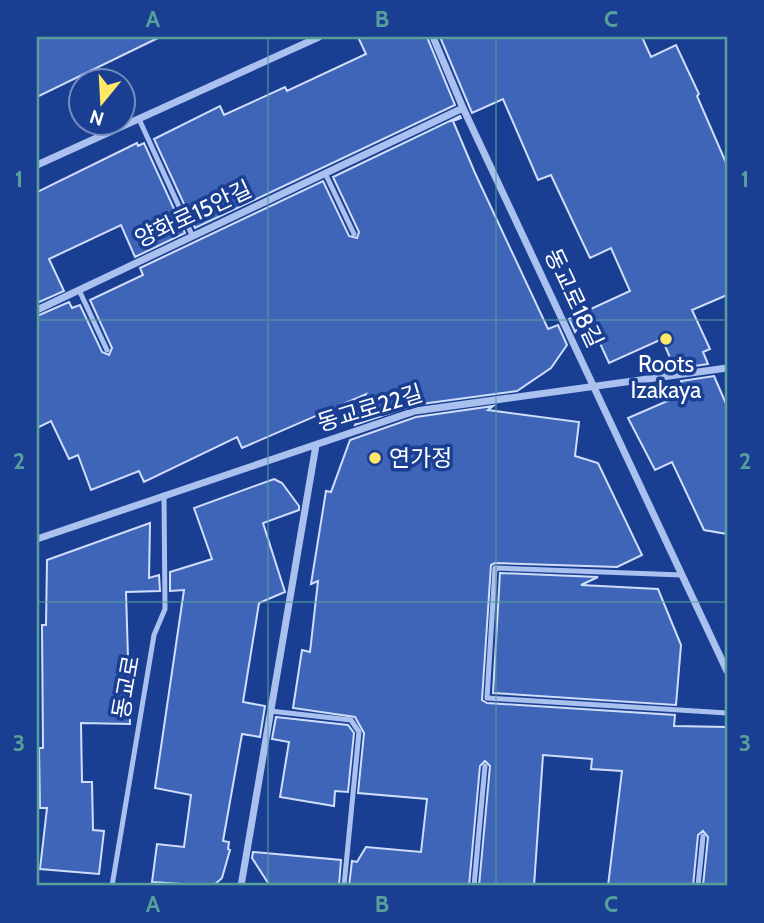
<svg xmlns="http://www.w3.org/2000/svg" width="764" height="923" font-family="Cabin,'Noto Sans KR',sans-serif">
  <rect width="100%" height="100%" fill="#1a3f92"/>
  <!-- building -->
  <path fill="#3e65b8" stroke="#d0defb" stroke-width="2" d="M37,37H160L37,97Z
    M358,37H427L455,105L195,228L154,139L220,106L224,115L285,87L287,91L366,54Z
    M440,37H642L651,57L676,45L699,94L697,96L727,165V295L692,310L710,349L703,352L708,364L675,369L662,339L609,363L587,315L575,332L569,319L630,291L611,248L590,258L551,175L538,180L503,99L472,113Z
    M460,116L461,118L453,121L475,173L548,329L558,325L567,345L551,368L517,391L414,405L355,425L366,394L242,448L237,437L144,482L139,471L91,490L78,455L69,459L51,421L37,428V316L69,302L72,308L80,305L102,352L109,355L112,348L90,300L143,275L140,268L323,181L349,236L357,238L359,232L333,177Z
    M137,143L138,146L144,143L185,233L135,257L121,225L49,259L64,291L37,303V192Z
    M714,376L727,406V534L704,530L672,462L655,470L628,418L686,393L681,381Z
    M493,406L488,410L579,422L575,456L598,463L642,555L617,567L495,563L491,565L482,700L487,703L675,715L674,726L727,727V886H703L708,837L703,831L698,835L693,886H608L622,771L591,769L592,759L543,755L534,886H479L490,766L485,761L480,766L469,886H349L352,861L357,862L366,847L421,852L427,799L358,793L364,733L355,717L293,708L302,650L310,652L318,581L311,584L326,491L331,492L350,440L416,417Z
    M274,479L282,483L299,506V510L263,523L285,592L259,603L243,702L265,706L260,737L242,734L223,841L229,842L228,849L230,850L222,878L213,886L152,882L157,844L184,847L191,795L155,788L184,590L170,591V572L212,559L194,508Z
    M150,523L149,578L159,575L160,591L126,592L130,724L81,723L82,782H92L93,830L104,831L99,874L40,869L47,808H40L39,748H43L42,625H46L47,560Z
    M500,573L598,577L581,585L658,589L681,645L676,705L493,693Z
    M276,717L348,725L354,733L348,792L335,791L334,806L280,797L289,742L272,739Z
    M253,852L341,860L339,886H270L252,858Z"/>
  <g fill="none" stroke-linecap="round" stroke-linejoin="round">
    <!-- lane -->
    <path stroke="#aac0ef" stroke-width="5" d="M139,119L192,235
      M325,173L354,234
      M79,290L107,350
      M682,575L495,568L487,698L727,713
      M270,711L351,720L359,732L344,886
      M112,886L154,635L165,609L164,495
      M474,886L485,766
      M698,886L703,836"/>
    <!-- street -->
    <path stroke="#aac0ef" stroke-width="7" d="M433,37L463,108L727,671
      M37,165L319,37
      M37,310L463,108
      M37,539L415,411L727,368
      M241,886L316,445"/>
  </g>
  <!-- grid -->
  <path fill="none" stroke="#579f9a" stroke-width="2" stroke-opacity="0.55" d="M268,37V886M496,37V886M37,320H727M37,602H727"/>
  <!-- markers -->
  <g fill="#ffe768" stroke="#1a3f92" stroke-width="2.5">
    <circle cx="666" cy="339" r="7"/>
    <circle cx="375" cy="458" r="7"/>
  </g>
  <g text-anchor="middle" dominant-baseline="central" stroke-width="7" stroke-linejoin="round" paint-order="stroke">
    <!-- street labels -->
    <g font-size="23" fill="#fff" stroke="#1a3f92">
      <text transform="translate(193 214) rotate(-25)">양화로15안길</text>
      <text transform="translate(574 298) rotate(65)">동교로18길</text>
      <text transform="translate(370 408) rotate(-17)">동교로22길</text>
      <text transform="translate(126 687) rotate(-80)">동교로</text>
    </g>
    <!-- poi labels -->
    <g font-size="23" fill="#fff" stroke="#1a3f92">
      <text x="666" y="364">Roots<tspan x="666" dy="26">Izakaya</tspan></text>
      <text x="389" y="458" text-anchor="start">연가정</text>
    </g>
  </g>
  <!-- border -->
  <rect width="764" height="923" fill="none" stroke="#1a3f92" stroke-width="77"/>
  <!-- north arrow -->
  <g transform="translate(102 102) rotate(198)"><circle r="33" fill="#1a3f92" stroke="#768cbe" stroke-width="2"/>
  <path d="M0-5L12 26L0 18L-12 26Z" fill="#ffe768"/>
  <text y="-10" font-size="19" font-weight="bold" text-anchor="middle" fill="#ffffff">N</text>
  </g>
  <rect x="38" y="38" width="688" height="846" fill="none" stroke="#579f9a" stroke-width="2.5"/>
  <g font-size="23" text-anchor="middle" font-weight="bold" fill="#579f9a">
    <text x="153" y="27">A</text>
    <text x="382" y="27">B</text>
    <text x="611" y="27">C</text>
    <text x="19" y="187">1</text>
    <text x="745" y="187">1</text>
    <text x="19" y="469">2</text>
    <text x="745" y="469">2</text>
    <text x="19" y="751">3</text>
    <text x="745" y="751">3</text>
    <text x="153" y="912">A</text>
    <text x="382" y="912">B</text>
    <text x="611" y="912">C</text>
  </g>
</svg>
